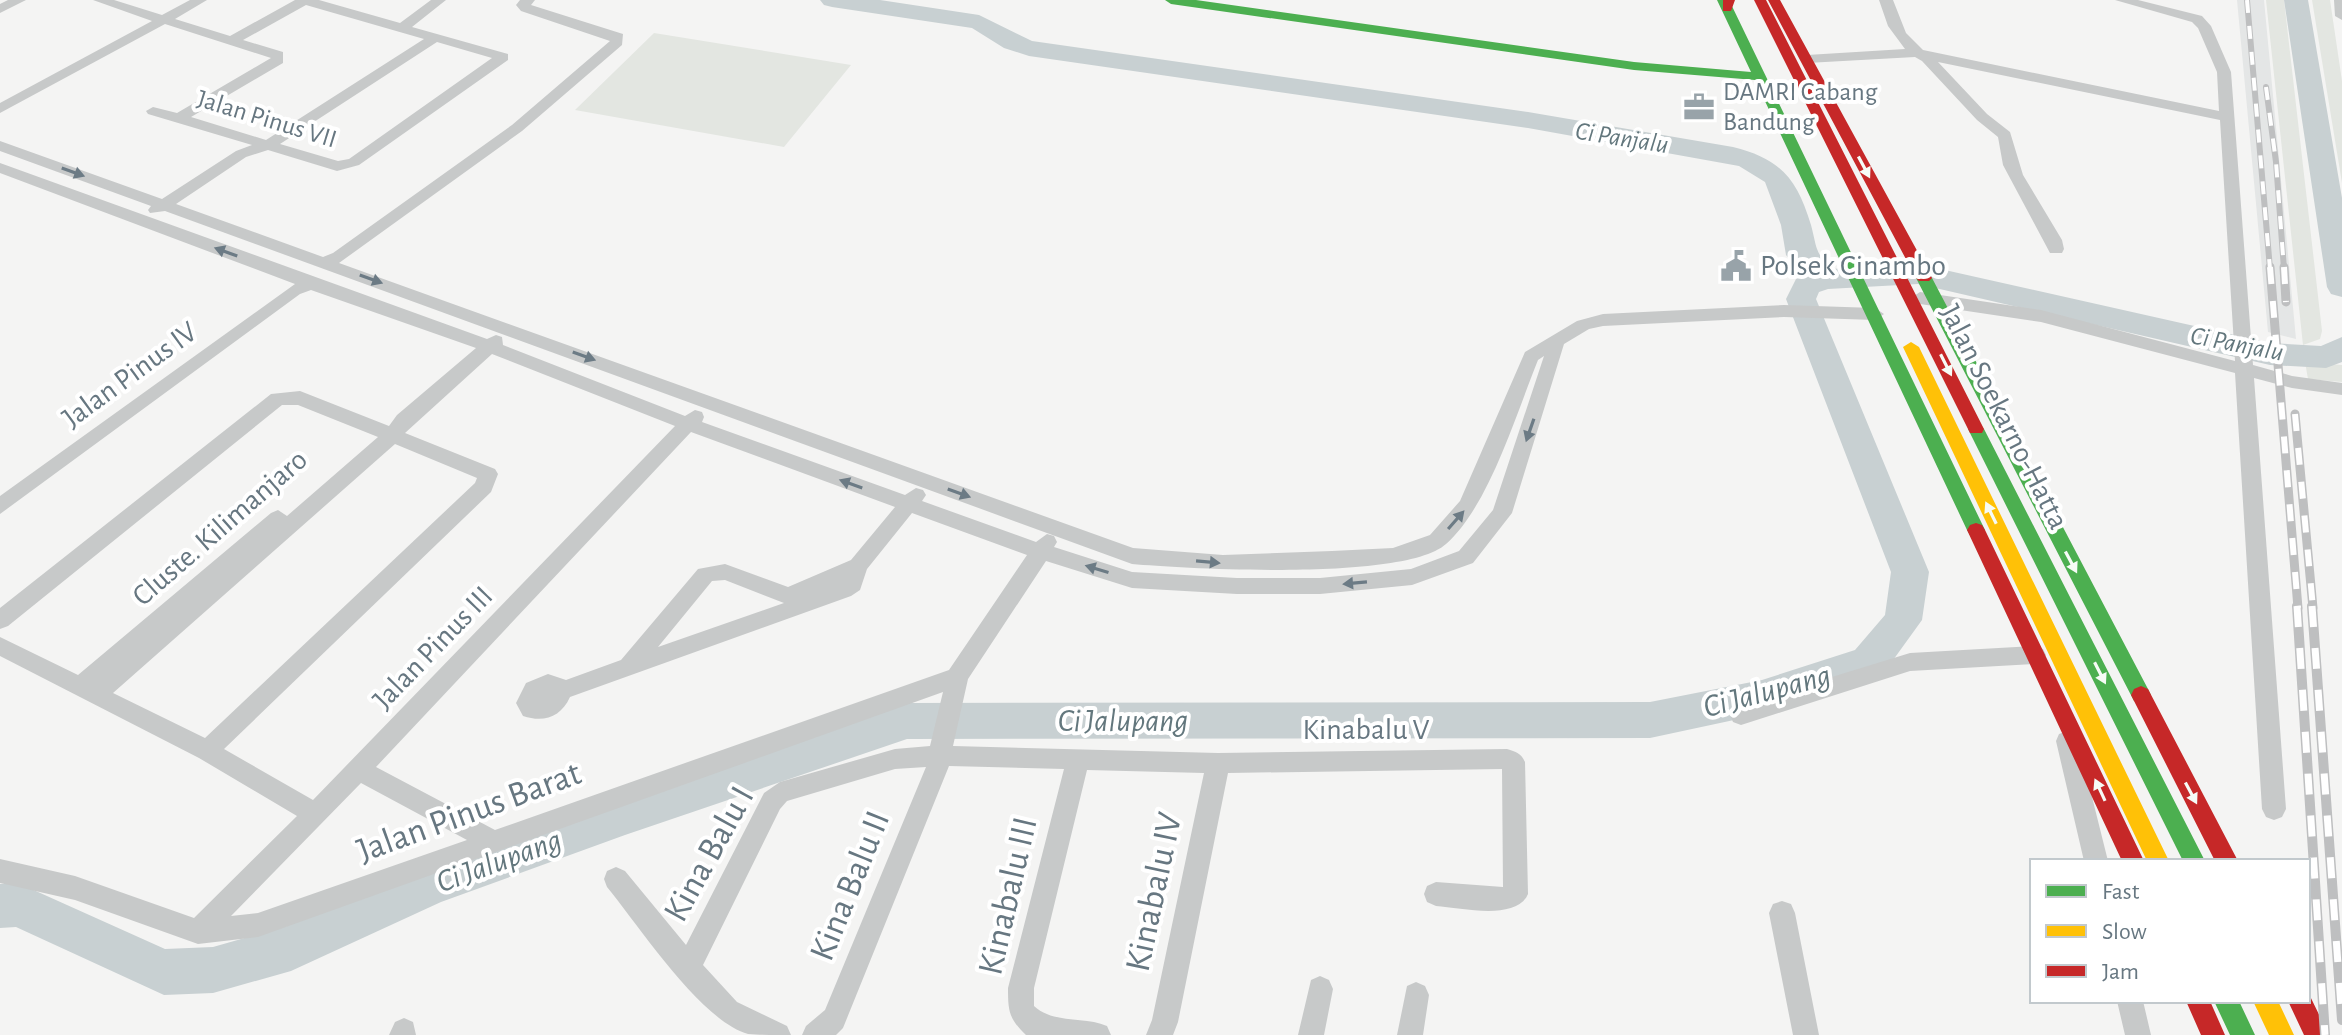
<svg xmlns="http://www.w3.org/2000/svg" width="2342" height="1035" font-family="'Alegreya Sans',sans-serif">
  <rect width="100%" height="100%" fill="#f4f4f3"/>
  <!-- built -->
  <path fill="#e4e6e6" d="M2237,0H2264L2296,339L2268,332Z"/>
  <!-- green -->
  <path fill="#e3e6e1" d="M2266,0H2284L2322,331L2320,339L2303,345Z
    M2312,0H2330L2342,81V183Z
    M654,33L851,65L784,147L575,110Z
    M2305,362L2342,365V382L2308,379Z"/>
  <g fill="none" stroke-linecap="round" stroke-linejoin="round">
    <!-- river -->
    <path fill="#c8d0d2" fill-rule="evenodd" d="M820,0H880L979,15L1032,41L1528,112L1733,147C1781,159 1797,179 1811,225C1817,247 1814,251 1831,269L1918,264L2270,343L2321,346L2342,337V362L2326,368L2270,365L1918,284L1828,289L1819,292L1816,299L1929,572L1922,620L1883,674L1762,714L1650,738L907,739L625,835L441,902L291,971L213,993L164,995L16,927L0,928V884L18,883L165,949L213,947L287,926L430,864L625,795L907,703L1650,702L1762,680L1855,650L1885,615L1891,572L1786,299L1796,279L1803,276L1786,255L1781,225L1765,182L1739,166L1528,128L1029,56L1004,48L972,28L832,7L824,5Z
      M2284,0H2308L2342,198V297L2331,294L2327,287Z"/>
    <!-- street -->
    <path fill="#c7c9c9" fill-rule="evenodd" d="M8,0H26L0,13V4Z
      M93,0H114L162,15L190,0H207L175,19L230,36L295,0H319L400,23L431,0H446L412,27L508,54V60L359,165L337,171L268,150L246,157L176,204L323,257L333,253L512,125L610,41L521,11L516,5L520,0H535L531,5L623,34L622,45L522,131L339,263L1133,548L1223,555L1332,551L1393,548L1430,535L1460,501L1525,352L1577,321L1603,314L1784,305L1875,308L1884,314L1875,320L1784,317L1603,326L1589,329L1564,344L1512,513L1473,563L1412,585L1320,594H1237L1132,588L1046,561L968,679L953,746L1218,753L1507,749C1516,752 1521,753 1525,762L1528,894C1517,921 1462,908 1436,906L1427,902L1424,894L1427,886L1436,882L1503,887L1502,769L1228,773L1178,1022L1173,1035H1146L1152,1020L1204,773L1087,770L1034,988V1006C1053,1024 1084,1016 1107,1026L1111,1035H1026C1009,1019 1008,1011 1008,988L1064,769L949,766L843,1028L836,1035H802L806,1026L825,1010L926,767L895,769L787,801L780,809L703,965L737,1002L787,1026L791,1035C778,1035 760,1035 748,1034C701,1021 639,926 607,887L604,879L607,871L616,867L625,871L686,945L764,793L780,782L895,749L930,746L943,692L258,937L198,944L75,900L0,883V859L75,876L194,918L297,816L199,758L0,656V637L78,675L271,513L278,510L287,516L378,437L298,405H282L8,626L0,629V608L271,394L300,391L389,426L397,415L476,348L311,290L300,294L0,514V496L295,284L0,173V163L487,339L496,335L502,337L503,345L685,416L695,410L702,412L704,417L702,422L905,495L916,488L923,490L926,495L922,501L1036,542L1047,534L1054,536L1057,542L1054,547L1132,572L1237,578H1320L1411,569L1459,551L1493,510L1544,356L1538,360C1516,414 1489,506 1446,544C1405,581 1191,569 1132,564L165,211L150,213L148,210L151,206L0,151V141L162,199L236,151L252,145L148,114L146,111L153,107L177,113L271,58L165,24L0,113V103L152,21ZM306,5L424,39L266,140L191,117L283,63V52L243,40ZM437,42L492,58L349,159L338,161L280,144ZM492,354L675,426L313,800L224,749L491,492L498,474L495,469L405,433ZM691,432L895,507L851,560L788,587L725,564L698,569L621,660L566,680L548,674L526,683L516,703L523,716C544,723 561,717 570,697L851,596L860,590L867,569L912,513L1027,555L949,670L495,830L376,767ZM395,444L477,478L475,483L205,738L113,693ZM725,580L784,603L658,647L712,581ZM361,783L467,840L258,913L231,916Z
      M1879,0H1893L1906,33L1923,50L2219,111L2217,72L2198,28L2192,22L2115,0H2138L2202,16L2211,26L2231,72L2253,365L2292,376L2342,383V395L2292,388L2254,378L2286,809L2282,817L2274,820L2266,817L2262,809L2235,373L2041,322L1920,304L1911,298L1920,292L2041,310L2235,361L2220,120L1938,62L1987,114L2010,132L2023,175L2062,240L2064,249L2062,253H2050L2003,165L1998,137L1977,120L1922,61L1915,57L1807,63L1800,59L1807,55L1905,49L1888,26Z
      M2334,0H2342V20L2335,16Z
      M2035,646L2043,649L2046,655L2043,661L2035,664L1910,671L1741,725L1733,722L1730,715L1733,708L1741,705L1910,653Z
      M2067,731L2075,734L2078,741L2108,861H2084L2056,741L2059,734Z
      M1782,901L1791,904L1795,913L1819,1035H1793L1769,913L1773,904Z
      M1320,976L1329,980L1333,989L1324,1035H1298L1311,980Z
      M1416,982L1425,986L1429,995L1423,1035H1397L1407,986Z
      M2117,1001H2143L2151,1035H2125Z
      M404,1018L413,1022L416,1035H389L395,1022Z"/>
    <!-- fast -->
    <path fill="#4caf50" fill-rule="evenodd" d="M1165,0H1196L1634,62L1751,72L1717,0H1729L1985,530L1982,535H1970L1967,530L1755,80L1634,70L1171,4Z
      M1924,273L1932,278L2148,689L2151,695L2148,701L2141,704L2134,701L1916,278Z
      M1976,423L1984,429L2205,861H2183L1968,429Z
      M2214,1001H2239L2255,1035H2230Z"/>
    <!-- slow -->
    <path fill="#ffc107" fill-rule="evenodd" d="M1911,342L1919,347L2169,861H2147L1903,347Z
      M2253,1001H2278L2294,1035H2269Z"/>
    <!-- jam -->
    <path fill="#c62828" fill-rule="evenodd" d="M1723,0H1735L1731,11H1723Z
      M1754,0H1766L1984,429L1982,433H1970L1968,429Z
      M1768,0H1780L1932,278L1929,281H1919L1916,278Z
      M1976,523L1982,525L1985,530L2144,861H2122L1967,530L1970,525Z
      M2141,686L2148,689L2238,861H2215L2131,695L2134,689Z
      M2308,992L2329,1035H2304L2288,1001H2308Z
      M2186,1001H2210L2225,1035H2201Z"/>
    <defs>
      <path id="rail-far2" d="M2247,0L2270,269
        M2266,87L2276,162L2284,269"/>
      <path id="rail-far1" d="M2270,267L2298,608
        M2284,267L2286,302
        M2295,414L2313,608"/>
      <path id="rail" d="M2297,606L2325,1035
        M2312,606L2342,1020"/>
    </defs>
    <!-- rail-far2 casing -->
    <use href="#rail-far2" stroke="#bebfc0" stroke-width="6"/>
    <!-- rail-far1 casing -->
    <use href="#rail-far1" stroke="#bebfc0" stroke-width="9"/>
    <!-- rail casing -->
    <use href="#rail" stroke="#bebfc0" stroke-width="10"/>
    <!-- rail-far2 -->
    <use href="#rail-far2" stroke="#fff" stroke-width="4" stroke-dasharray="13" stroke-linecap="butt"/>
    <!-- rail-far1 -->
    <use href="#rail-far1" stroke="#fff" stroke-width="6" stroke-dasharray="17" stroke-linecap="butt"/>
    <!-- rail -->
    <use href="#rail" stroke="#fff" stroke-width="7" stroke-dasharray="21" stroke-linecap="butt"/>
  </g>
  <!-- one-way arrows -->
  <defs><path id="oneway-solid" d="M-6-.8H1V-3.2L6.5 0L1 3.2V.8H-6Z" transform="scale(2)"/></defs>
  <g fill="#f6fbf6">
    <use href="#oneway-solid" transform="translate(1864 167) rotate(62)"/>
    <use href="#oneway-solid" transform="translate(1946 365) rotate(63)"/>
    <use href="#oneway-solid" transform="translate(1991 513) rotate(-116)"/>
    <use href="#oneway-solid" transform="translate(2071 562) rotate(62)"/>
    <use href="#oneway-solid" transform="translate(2100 673) rotate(63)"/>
    <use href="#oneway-solid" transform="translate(2100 790) rotate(-115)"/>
    <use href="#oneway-solid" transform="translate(2191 793) rotate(62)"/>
  </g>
  <g fill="#6c7b85">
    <use href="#oneway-solid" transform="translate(73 172) rotate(20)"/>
    <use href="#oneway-solid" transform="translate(226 252) rotate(-160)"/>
    <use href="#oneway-solid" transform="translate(371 279) rotate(20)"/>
    <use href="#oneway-solid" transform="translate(584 356) rotate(20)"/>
    <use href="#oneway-solid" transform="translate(1530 430) rotate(109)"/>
    <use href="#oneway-solid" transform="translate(851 484) rotate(-160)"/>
    <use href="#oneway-solid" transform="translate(959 493) rotate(20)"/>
    <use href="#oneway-solid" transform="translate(1456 520) rotate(-49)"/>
    <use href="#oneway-solid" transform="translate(1208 562) rotate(5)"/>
    <use href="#oneway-solid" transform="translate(1097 569) rotate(-163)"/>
    <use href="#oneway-solid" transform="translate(1355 583) rotate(175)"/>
  </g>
  <!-- icons -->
  <defs>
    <symbol id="office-bare" viewBox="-9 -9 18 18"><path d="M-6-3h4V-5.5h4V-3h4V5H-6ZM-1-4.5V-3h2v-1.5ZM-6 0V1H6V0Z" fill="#98a3a9" stroke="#fff" stroke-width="2.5" paint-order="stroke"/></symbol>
    <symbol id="civic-bare" viewBox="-9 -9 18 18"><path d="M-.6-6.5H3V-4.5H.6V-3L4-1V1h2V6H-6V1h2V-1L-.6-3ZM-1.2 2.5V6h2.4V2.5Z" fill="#98a3a9" stroke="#fff" stroke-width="2.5" paint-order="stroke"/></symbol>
  </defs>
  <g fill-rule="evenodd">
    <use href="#office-bare" x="1677" y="85" width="44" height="44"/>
    <use href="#civic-bare" x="1714" y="244" width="44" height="44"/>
  </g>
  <g text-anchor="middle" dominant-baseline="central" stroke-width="8" stroke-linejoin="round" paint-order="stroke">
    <!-- far-poi labels -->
    <g font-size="26" fill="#677781" stroke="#fff" text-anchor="start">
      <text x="1723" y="92">DAMRI Cabang<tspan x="1723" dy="30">Bandung</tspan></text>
    </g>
    <!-- far-street labels -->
    <g font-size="26" fill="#677781" stroke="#fff">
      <text transform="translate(267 119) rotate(17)">Jalan Pinus VII</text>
    </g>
    <!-- far-water labels -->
    <g font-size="26" font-style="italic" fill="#63777d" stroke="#fff">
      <text transform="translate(1622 138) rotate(9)">Ci Panjalu</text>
      <text transform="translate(2237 344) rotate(11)">Ci Panjalu</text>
    </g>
    <!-- poi labels -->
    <g font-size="30" fill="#677781" stroke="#fff" text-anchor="start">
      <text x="1760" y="266">Polsek Cinambo</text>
    </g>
    <!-- street labels -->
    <g font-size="30" fill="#677781" stroke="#fff">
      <text transform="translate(130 375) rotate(-36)">Jalan Pinus IV</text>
      <text transform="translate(2004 417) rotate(63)">Jalan Soekarno-Hatta</text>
      <text transform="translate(220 528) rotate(-41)">Cluste. Kilimanjaro</text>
      <text transform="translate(433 648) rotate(-46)">Jalan Pinus III</text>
      <text x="1366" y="730">Kinabalu V</text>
    </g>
    <!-- water labels -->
    <g font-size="32" font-style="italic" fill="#63777d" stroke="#fff">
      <text transform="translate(1767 691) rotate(-15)">Ci Jalupang</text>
      <text x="1123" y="721">Ci Jalupang</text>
      <text transform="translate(499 861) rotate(-20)">Ci Jalupang</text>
    </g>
    <!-- near-street labels -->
    <g font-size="36" fill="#677781" stroke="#fff">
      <text transform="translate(469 812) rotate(-20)">Jalan Pinus Barat</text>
      <text transform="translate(709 854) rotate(-61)">Kina Balu I</text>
      <text transform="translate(850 886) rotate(-68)">Kina Balu II</text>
      <text transform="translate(1154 892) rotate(-78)">Kinabalu IV</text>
      <text transform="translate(1008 896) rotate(-77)">Kinabalu III</text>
    </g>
  </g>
  <!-- legend -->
  <rect x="2030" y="859" width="280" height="144" fill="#ffffff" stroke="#c2c9cd" stroke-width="2"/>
  <rect x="2046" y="885" width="40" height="12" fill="#4caf50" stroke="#c2c9cd" stroke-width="2"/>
  <text x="2102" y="899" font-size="24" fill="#677781">Fast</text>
  <rect x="2046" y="925" width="40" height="12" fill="#ffc107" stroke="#c2c9cd" stroke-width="2"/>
  <text x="2102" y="939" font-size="24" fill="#677781">Slow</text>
  <rect x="2046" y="965" width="40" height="12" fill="#c62828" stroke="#c2c9cd" stroke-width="2"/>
  <text x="2102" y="979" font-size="24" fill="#677781">Jam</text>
</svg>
